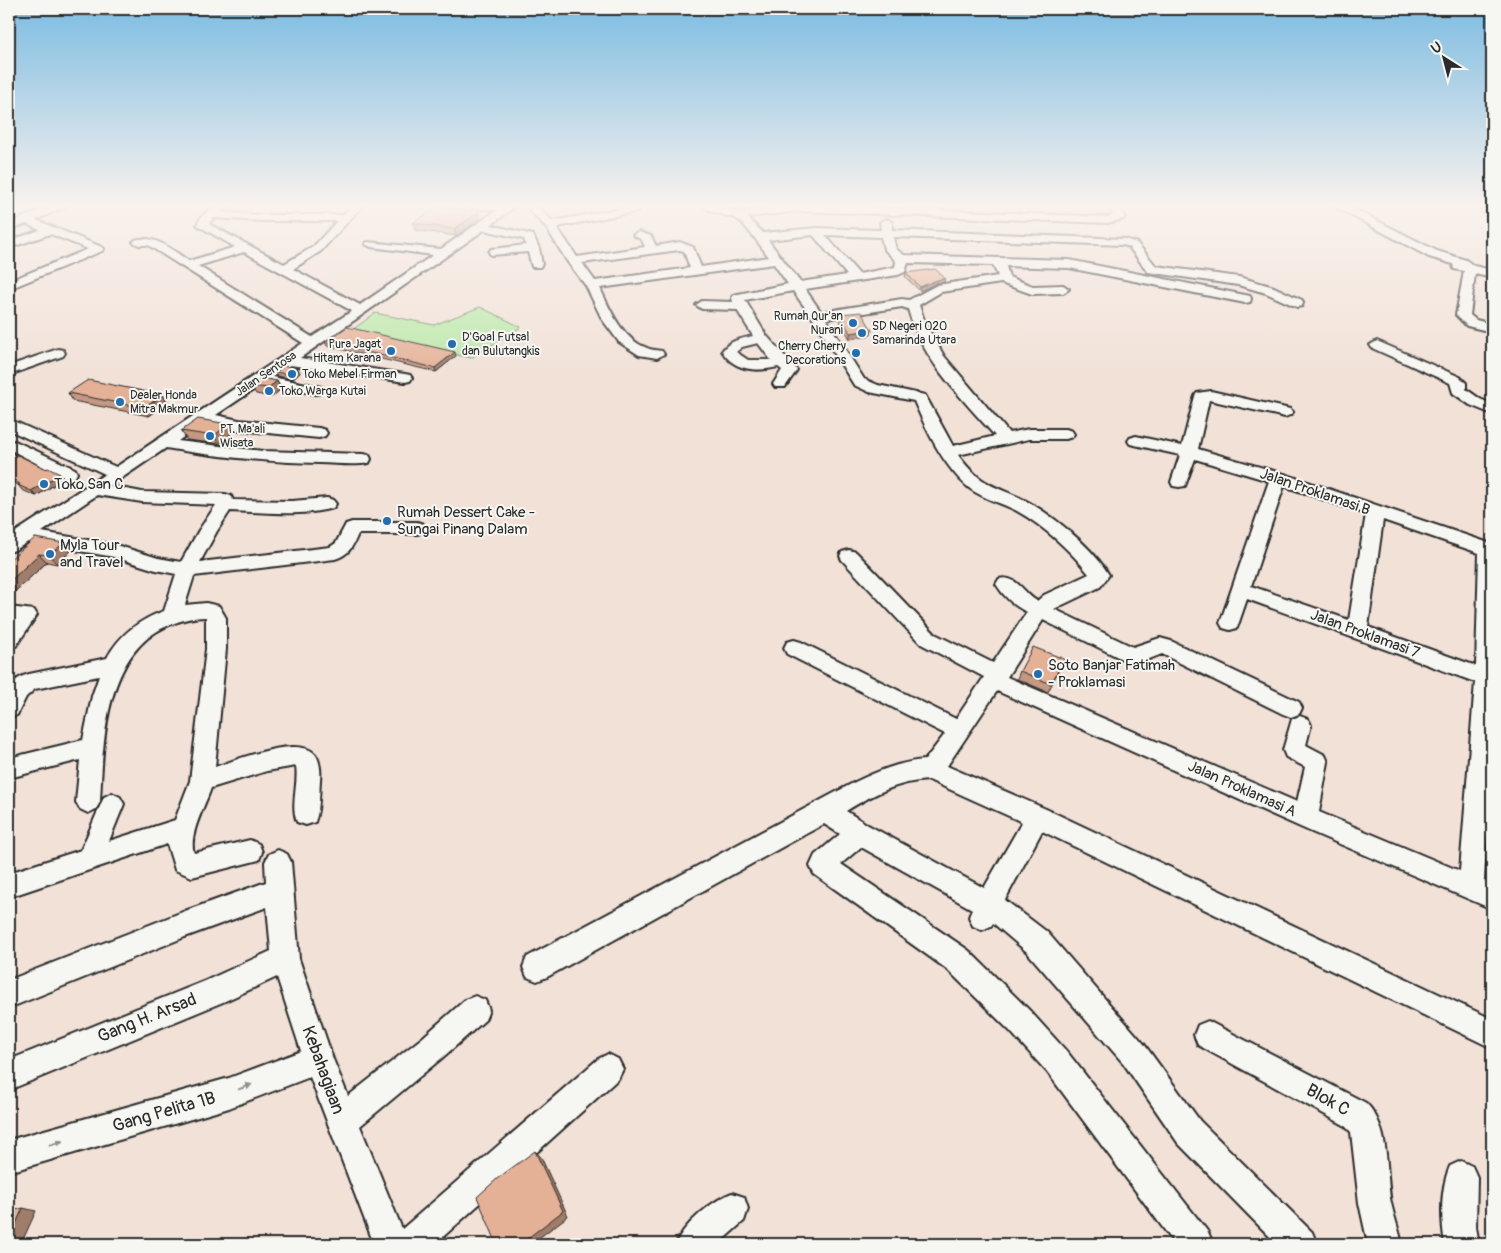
<svg xmlns="http://www.w3.org/2000/svg" width="1501" height="1253" font-family="Pangolin,sans-serif">
  <rect width="100%" height="100%" fill="#f1e1d7"/>
  <filter id="ink" filterUnits="userSpaceOnUse"><feTurbulence type="fractalNoise" baseFrequency=".02" numOctaves="2"/><feDisplacementMap in="SourceGraphic" scale="10" xChannelSelector="R" yChannelSelector="G"/><feConvolveMatrix kernelMatrix="1 2 1 2 8 2 1 2 1" color-interpolation-filters="sRGB"/></filter>
  <g filter="url(#ink)">
    <!-- green -->
    <path fill="#b9e9a8" stroke="#728a6a" d="M480,307L521,327L471,358L351,331L375,313L434,325Z"/>
    <g fill="none" stroke-linecap="round" stroke-linejoin="round">
      <defs>
        <path id="minor" d="M53,205H69L36,220L102,247L104,249L102,251L9,289V281L88,249L50,234L9,248V241L40,230L26,224L9,230V223Z
          M216,205H229L221,212L260,215H343L352,205H363L321,251L293,269L360,305L433,255L371,247L365,244L367,242L441,249L497,210L473,208L468,205H517L491,225L533,235L539,248L542,264L540,267H532L528,252L491,255L489,252L491,249L526,245L524,239L484,230L300,358L405,374L410,375L412,378L410,381L405,382L290,365L272,377L321,387L323,390L321,393L316,394L262,384L216,415L239,420L319,428L325,430L327,433L325,436L319,438L239,430L206,421L178,441L263,451L363,454L369,455L371,459L369,463C353,466 335,463 319,463C268,462 217,457 166,448L110,486L142,492L225,494L231,496L233,500L292,501L327,498L333,500L336,504L333,508C300,517 264,512 230,511L217,531L200,562L330,547L336,543L346,524L352,522H417L423,524L426,528L423,532L417,534H358C353,546 349,555 335,559L194,576L185,605L206,603L219,606L226,618V649L215,767C236,760 298,735 315,754C320,760 321,772 320,780C319,794 320,809 315,822L306,825L297,822C290,805 299,784 296,766L267,771L211,788C205,806 188,835 194,853L250,840L259,844L262,852L259,860L192,877L175,870L167,844L9,897V873L81,850L104,797L112,793L120,797L124,804L109,841L175,820L190,781L206,649V617C191,617 178,621 165,627C104,656 103,744 100,802L96,809L88,813L80,809L76,802L80,760L9,778V758L83,740L92,696L99,676L35,689L26,697L17,715L9,718V688C13,681 21,676 29,674L107,658C120,634 139,620 164,611L176,574L156,570L114,557L28,542L15,550L9,552V538L17,531L105,474L9,430V419L116,467L303,343L148,245H139L133,242L135,240C155,234 173,251 189,261L235,247L197,225L201,217ZM213,218L260,221H337L313,247L284,264L209,224ZM244,252L352,311L312,337L198,266ZM97,495L142,502L216,505L199,530L181,562L158,558L116,545L42,532Z
          M525,205H537L552,221L635,206L639,207L640,209L639,211L635,212L557,227L577,257L645,247L642,240L633,235L639,232L651,236L656,246L680,242L693,247L701,267L769,257C763,249 743,221 735,218C724,214 710,213 701,205H717L739,212L793,205H819L1108,217L1113,215L1108,205H1119L1125,217L1123,219L1108,223L800,211L747,217L763,233L816,228L881,230L880,222L886,219L892,222V230L1125,239L1137,243L1156,266L1239,277L1274,287L1302,300L1303,303L1302,306L1297,307L1266,293L1238,285L1148,272L1129,247L1123,245L893,237L896,249L904,255L1069,260L1250,296L1251,299L1250,302L1245,303L1069,268L1006,266L1009,277L1033,286L1063,285L1069,289L1063,293L1032,294L1001,283L941,292L919,305L925,323L944,356L1009,433L1029,429H1066L1072,431L1074,434L1072,437L1066,439H1029L958,455C983,489 997,485 1030,503C1056,518 1094,549 1109,575L1100,587L1054,609L1133,647L1160,638L1171,641L1299,702L1302,708L1299,714L1291,717L1283,714L1162,654L1139,663H1130L1043,620L1007,677L1297,802L1305,767L1286,757L1283,750L1292,719L1300,716L1308,719L1311,725L1306,745L1325,755L1328,762L1319,812L1460,871L1475,682L1247,599L1237,628L1230,630L1223,628L1220,623L1269,481L1195,459L1185,486L1179,487L1173,486L1171,482L1180,455L1130,444L1128,441L1130,438L1136,436L1182,446L1195,396L1197,393L1211,391L1290,409L1293,412L1290,415L1285,417L1209,400L1198,449L1284,474L1492,544V749L1484,881L1492,884V909L1307,830L997,691L947,766L1046,809L1492,1019V1048L1042,831L1005,900L1047,932L1144,1044L1200,1121L1312,1232L1317,1244H1277L1178,1143L1124,1064L1027,952L993,923L991,926L982,930L973,926L969,917L972,909L861,847L841,864L968,950L1030,1011L1068,1053L1208,1232L1213,1244H1175L1048,1073L1010,1031L948,970L814,874L810,866L815,855L840,834L824,824L547,977L537,981L527,977L523,967L527,957L855,782C878,771 899,762 925,760L945,734L787,654L784,648L787,642L794,640L801,642L956,719L984,677L921,644L842,560L840,556L842,552L849,550L856,552L935,634L993,663L1027,612C1014,606 1004,597 996,584L999,579C1016,574 1024,594 1037,601L1044,595L1089,574C1071,551 1044,526 1017,511C1002,503 983,499 969,488C943,466 927,431 914,401L869,392L854,385L812,317L793,291L745,300L766,335L797,370L785,387H775L773,384L782,370L778,367C757,372 734,371 722,351C730,340 741,339 753,336L737,310L702,309L696,305L702,301L733,302L732,298L733,295L788,284L774,264L600,288C610,310 622,339 647,348C651,350 657,350 662,351L664,354L657,358L639,355L619,342L602,319L586,286L567,261L546,227ZM813,235L847,275L800,282L768,240ZM825,235L881,237L884,249L896,261L895,267L859,274ZM679,250L684,251L690,268L595,281L582,263ZM908,263L993,265L998,276L937,285L909,300L902,299L821,312L805,289L898,275L905,272ZM902,307L908,309C921,359 962,398 995,436L953,446L925,395L878,385L864,379L826,319ZM758,343L771,360H748L736,352L742,347ZM1284,486L1366,514L1349,620L1251,586ZM1383,520L1479,553L1476,666L1368,627ZM929,780L1022,822L984,888L868,825L846,811C874,794 896,782 929,780Z
          M1332,205H1346L1437,251L1466,260L1474,266L1492,270V278L1475,274L1470,315L1476,320L1492,324V332L1467,326L1456,315L1464,271L1454,269L1453,264L1429,257Z
          M1488,206L1492,207V217L1482,212L1484,207Z
          M1377,341L1460,377L1466,383V389L1480,399L1492,404V414L1470,405L1453,393L1450,383L1372,348L1370,345Z
          M58,349L63,350L65,353L63,356L9,375V366Z
          M15,441L75,469L77,473L75,477L69,478L63,477L9,449V443Z
          M9,607L34,610L37,615L16,646L9,649V626L12,621H9Z
          M278,850L287,854L291,862L299,959L333,1059L348,1096L422,1038L465,1000L475,996L485,1000L489,1010L485,1020L442,1058L360,1126L402,1229L598,1059L608,1054L618,1059L623,1069L618,1079L435,1244H374L310,1077L229,1108L9,1172V1140L229,1078L301,1051L277,977L223,1002L9,1090V1060L205,981L271,951L267,907L185,937L9,1008V980L185,911L266,882L265,862L269,854Z
          M1208,1021L1366,1103C1391,1128 1385,1171 1391,1203C1394,1217 1399,1230 1402,1244H1368L1359,1203L1351,1132L1344,1125L1198,1045L1194,1035L1198,1025Z
          M1461,1161L1472,1166L1477,1177L1476,1227L1479,1244H1445C1441,1220 1440,1189 1450,1166Z
          M732,1193L744,1197L748,1209L744,1221L718,1244H676C683,1225 713,1200 732,1193Z"/>
      </defs>
      <!-- minor casing -->
      <use href="#minor" stroke="#2b2b2b" stroke-width="4"/>
      <!-- minor -->
      <use href="#minor" fill="#f6f6f2" fill-rule="evenodd"/>
    </g>
    <!-- wall -->
    <path fill="#c49882" stroke="#2b2b2b" d="M479,212L480,219L456,236L415,230L413,223Z
      M906,273L944,282L936,283L920,291L905,277Z
      M840,314L871,335L850,339L839,320Z
      M325,342L456,356L436,372L327,346Z
      M298,369L300,373L293,379L277,376L275,372Z
      M277,381L281,389L272,397L256,394L251,386Z
      M68,393L163,395L168,403L149,416L73,401Z
      M181,431L233,432L219,444L187,440Z
      M9,453L64,479L36,496L22,490L18,485L9,481Z
      M35,538L71,551L57,564L47,562L9,597Z
      M1064,659L1048,692L1017,679L1020,671Z"/>
    <!-- shaded-wall -->
    <path fill="#a07c6a" stroke="#2b2b2b" d="M479,212L480,219L456,236L454,229Z
      M945,278L944,282L936,283L920,291V287L937,280Z
      M872,330L871,335L850,339V333Z
      M455,352L456,356L436,372L435,368Z
      M298,369L300,373L293,379L291,375Z
      M277,381L281,389L272,397L268,388Z
      M163,395L168,403L149,416L144,408Z
      M228,424L233,432L219,444L214,436Z
      M60,474L64,479L36,496L31,491Z
      M64,543L71,551L57,564L49,555Z
      M39,554L47,562L9,597V582Z
      M535,1151L541,1157L568,1216L531,1244H520Z
      M23,1208L36,1211L21,1244H9V1239Z"/>
    <!-- building -->
    <path fill="#e4b197" stroke="#2b2b2b" d="M438,206L479,212L454,229L413,223Z
      M935,269L945,278L937,280L920,287L906,273Z
      M861,312L872,330L850,333L840,314Z
      M347,327L455,352L435,368L325,342Z
      M284,366L298,369L291,375L275,372Z
      M261,378L277,381L268,388L251,386Z
      M88,380L163,395L144,408L68,393Z
      M198,419L228,424L214,436L181,431Z
      M9,453L20,456L46,469L48,468L60,474L31,491L18,485L20,484L9,478Z
      M35,538L64,543L49,555L39,554L9,582V560Z
      M1033,647L1064,659L1051,684L1020,671Z
      M535,1151L563,1211L520,1244H497L477,1197L498,1178Z
      M23,1208L9,1239V1212Z"/>
    <!-- one-way arrows -->
    <defs><path id="oneway-solid" d="M-6-.8H1V-3.2L6.5 0L1 3.2V.8H-6Z" transform="scale(1.25)"/></defs>
    <g fill="#90908e">
      <use href="#oneway-solid" transform="translate(245 1087) rotate(-21)"/>
      <use href="#oneway-solid" transform="translate(56 1143) rotate(-16)"/>
    </g>
  </g>
  <!-- sky -->
  <linearGradient id="sky" x2="0" y2="1"><stop stop-color="#7cbce2"/><stop offset="0.54" stop-color="#f9f2ed"/><stop offset="1" stop-color="#f9f2ed" stop-opacity="0"/></linearGradient>
  <rect width="1501" height="381" fill="url(#sky)"/>
  <!-- markers -->
  <g fill="#1f6fb2" stroke="#f6f6f2" stroke-width="2">
    <circle cx="853" cy="323" r="5"/>
    <circle cx="862" cy="333" r="5"/>
    <circle cx="452" cy="344" r="5"/>
    <circle cx="391" cy="351" r="5"/>
    <circle cx="856" cy="353" r="5"/>
    <circle cx="292" cy="374" r="5"/>
    <circle cx="269" cy="391" r="5"/>
    <circle cx="120" cy="402" r="5"/>
    <circle cx="210" cy="436" r="5"/>
    <circle cx="44" cy="484" r="5"/>
    <circle cx="387" cy="521" r="5"/>
    <circle cx="50" cy="554" r="5"/>
    <circle cx="1038" cy="674" r="5"/>
  </g>
  <g text-anchor="middle" dominant-baseline="central" stroke-width="4" stroke-linejoin="round" paint-order="stroke">
    <!-- far-poi labels -->
    <g font-size="12" fill="#2b2b2b" stroke="#f6f6f2" text-anchor="start">
      <text x="843" y="316" text-anchor="end">Rumah Qur'an<tspan x="843" dy="14">Nurani</tspan></text>
      <text x="872" y="326">SD Negeri 020<tspan x="872" dy="14">Samarinda Utara</tspan></text>
      <text x="462" y="337">D'Goal Futsal<tspan x="462" dy="14">dan Bulutangkis</tspan></text>
      <text x="381" y="344" text-anchor="end">Pura Jagat<tspan x="381" dy="14">Hitam Karana</tspan></text>
      <text x="846" y="346" text-anchor="end">Cherry Cherry<tspan x="846" dy="14">Decorations</tspan></text>
      <text x="302" y="374">Toko Mebel Firman</text>
      <text x="279" y="391">Toko Warga Kutai</text>
      <text x="130" y="395">Dealer Honda<tspan x="130" dy="14">Mitra Makmur</tspan></text>
      <text x="220" y="429">PT. Ma'ali<tspan x="220" dy="14">Wisata</tspan></text>
    </g>
    <!-- far-street labels -->
    <g font-size="12" fill="#2b2b2b" stroke="#f6f6f2">
      <text transform="translate(266 374) rotate(-34)">Jalan Sentosa</text>
    </g>
    <!-- poi labels -->
    <g font-size="15" fill="#2b2b2b" stroke="#f6f6f2" text-anchor="start">
      <text x="54" y="484">Toko San C</text>
      <text x="397" y="512">Rumah Dessert Cake -<tspan x="397" dy="17">Sungai Pinang Dalam</tspan></text>
      <text x="60" y="545">Myla Tour<tspan x="60" dy="17">and Travel</tspan></text>
      <text x="1048" y="665">Soto Banjar Fatimah<tspan x="1048" dy="17">- Proklamasi</tspan></text>
    </g>
    <!-- street labels -->
    <g font-size="15" fill="#2b2b2b" stroke="#f6f6f2">
      <text transform="translate(1315 492) rotate(19)">Jalan Proklamasi B</text>
      <text transform="translate(1365 634) rotate(20)">Jalan Proklamasi 7</text>
      <text transform="translate(1242 789) rotate(24)">Jalan Proklamasi A</text>
    </g>
    <!-- near-street labels -->
    <g font-size="18" fill="#2b2b2b" stroke="#f6f6f2">
      <text transform="translate(147 1018) rotate(-22)">Gang H. Arsad</text>
      <text transform="translate(323 1070) rotate(70)">Kebahagiaan</text>
      <text transform="translate(1328 1100) rotate(29)">Blok C</text>
      <text transform="translate(164 1112) rotate(-16)">Gang Pelita 1B</text>
    </g>
  </g>
  <!-- margin -->
  <rect width="1501" height="1253" fill="none" stroke="#f6f6f2" stroke-width="30"/>
  <rect x="15" y="15" width="1471" height="1223" fill="none" stroke="#2b2b2b" stroke-width="2" filter="url(#ink)"/>
  <!-- north arrow -->
  <g transform="translate(1444 58) rotate(324)" stroke="#f6f6f2" stroke-width="4" paint-order="stroke">
  <path d="M0-4L9 19L0 12L-9 19Z" fill="#2b2b2b"/>
  <text y="-8" font-size="14" font-weight="bold" text-anchor="middle" fill="#2b2b2b">U</text>
  </g>
</svg>
